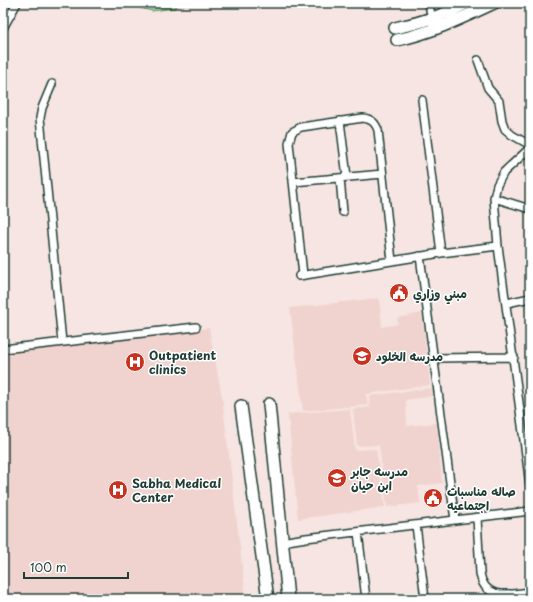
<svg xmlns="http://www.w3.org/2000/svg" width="533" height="602" font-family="'Playpen Sans','Playpen Sans Arabic',sans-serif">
  <rect width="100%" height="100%" fill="#f6e5e2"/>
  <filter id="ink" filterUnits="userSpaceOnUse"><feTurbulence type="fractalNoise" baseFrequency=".025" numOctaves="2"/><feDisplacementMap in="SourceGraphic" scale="8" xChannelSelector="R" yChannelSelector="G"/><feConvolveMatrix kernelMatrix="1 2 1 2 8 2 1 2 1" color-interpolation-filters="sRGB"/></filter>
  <g filter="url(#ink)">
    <!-- built -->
    <path fill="#f0d3ce" d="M379,298L382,327L398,324L397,318L422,313L430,385L366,394L368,405L303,411L290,308Z
      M209,328L222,397L246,599H3V353Z
      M431,388L432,396L406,400L407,426L437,423L442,483L418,486L420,503L387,507L379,445L357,446L353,409L370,407L369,396Z
      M350,409L355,450L376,449L385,507L298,519L288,414Z"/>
    <!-- green -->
    <path fill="#a8dc9e" stroke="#648c69" d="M120,3H179L175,8L152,11Z"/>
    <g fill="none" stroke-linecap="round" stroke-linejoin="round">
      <defs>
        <path id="street" d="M429,3L432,22
          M3,28L17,3
          M478,60L488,88L499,101L502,121L505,129L512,135L530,145
          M52,84L42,108L40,118L62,342
          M422,100L441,253
          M340,121L347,177
          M530,148L504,172L497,185L494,198L498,246L530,485
          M340,178L343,212
          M293,182L383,174
          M494,198L530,209
          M420,256L455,520
          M303,275L289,143L292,132L301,127L363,118C371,119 375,122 378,130L392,261
          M299,276L441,253L498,246
          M507,303L530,298
          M3,349L196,327
          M435,358L514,357
          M477,518L480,573C484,601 509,594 530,592
          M416,525L425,599
          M358,532L366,599
          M281,542L306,538L530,511"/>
        <path id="primary" d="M395,28C420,23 445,15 467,3
          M397,40C431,33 462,18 494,3
          M269,404L288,599
          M241,406L268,599"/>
      </defs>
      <!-- street casing -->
      <use href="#street" stroke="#1f3d34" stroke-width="10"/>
      <!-- primary casing -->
      <use href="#primary" stroke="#1f3d34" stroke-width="14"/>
      <!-- street -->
      <use href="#street" stroke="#fff" stroke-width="7"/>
      <!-- primary -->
      <use href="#primary" stroke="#fff" stroke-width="11"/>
    </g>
  </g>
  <!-- icons -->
  <defs>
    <symbol id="civic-disc" viewBox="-11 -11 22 22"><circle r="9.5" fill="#c8321e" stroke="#fff"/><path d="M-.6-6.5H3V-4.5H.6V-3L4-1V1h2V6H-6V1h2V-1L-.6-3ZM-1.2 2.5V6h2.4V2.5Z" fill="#fff"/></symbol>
    <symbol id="school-disc" viewBox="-11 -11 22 22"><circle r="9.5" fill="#c8321e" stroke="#fff"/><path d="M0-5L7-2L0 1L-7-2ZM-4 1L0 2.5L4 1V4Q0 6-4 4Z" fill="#fff"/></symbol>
    <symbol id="hospital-disc" viewBox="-11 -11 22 22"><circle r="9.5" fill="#c8321e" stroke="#fff"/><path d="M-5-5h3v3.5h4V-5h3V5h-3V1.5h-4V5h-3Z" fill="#fff"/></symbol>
  </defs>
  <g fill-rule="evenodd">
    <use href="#civic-disc" x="388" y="282" width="22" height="22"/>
    <use href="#school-disc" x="351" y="345" width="22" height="22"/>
    <use href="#hospital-disc" x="124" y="351" width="22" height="22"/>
    <use href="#school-disc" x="326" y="467" width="22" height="22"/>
    <use href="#hospital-disc" x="107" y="479" width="22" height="22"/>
    <use href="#civic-disc" x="422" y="487" width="22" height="22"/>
  </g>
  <g text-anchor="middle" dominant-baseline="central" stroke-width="3" stroke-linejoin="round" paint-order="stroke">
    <!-- poi labels -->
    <g font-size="12" font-weight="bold" fill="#1f3d34" stroke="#fff" text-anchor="start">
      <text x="413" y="293">مبني وزاري</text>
      <text x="149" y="355">Outpatient<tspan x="149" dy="14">clinics</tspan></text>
      <text x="376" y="356">مدرسه الخلود</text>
      <text x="351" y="471">مدرسه جابر<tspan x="351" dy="14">ابن حيان</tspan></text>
      <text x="132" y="483">Sabha Medical<tspan x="132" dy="14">Center</tspan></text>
      <text x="447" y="491">صاله مناسبات<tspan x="447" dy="14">اجتماعيه</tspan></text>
    </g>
  </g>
  <!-- margin -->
  <rect width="533" height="602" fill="none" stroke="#fff" stroke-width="16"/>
  <rect x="8" y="8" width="517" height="586" fill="none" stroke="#1f3d34" stroke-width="1.5" filter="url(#ink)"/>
  <!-- scale -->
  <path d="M24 572v6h104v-6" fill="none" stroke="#1f3d34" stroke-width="2"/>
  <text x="30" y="572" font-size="12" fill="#1f3d34" stroke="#ffffff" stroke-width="3" paint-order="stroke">100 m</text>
</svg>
